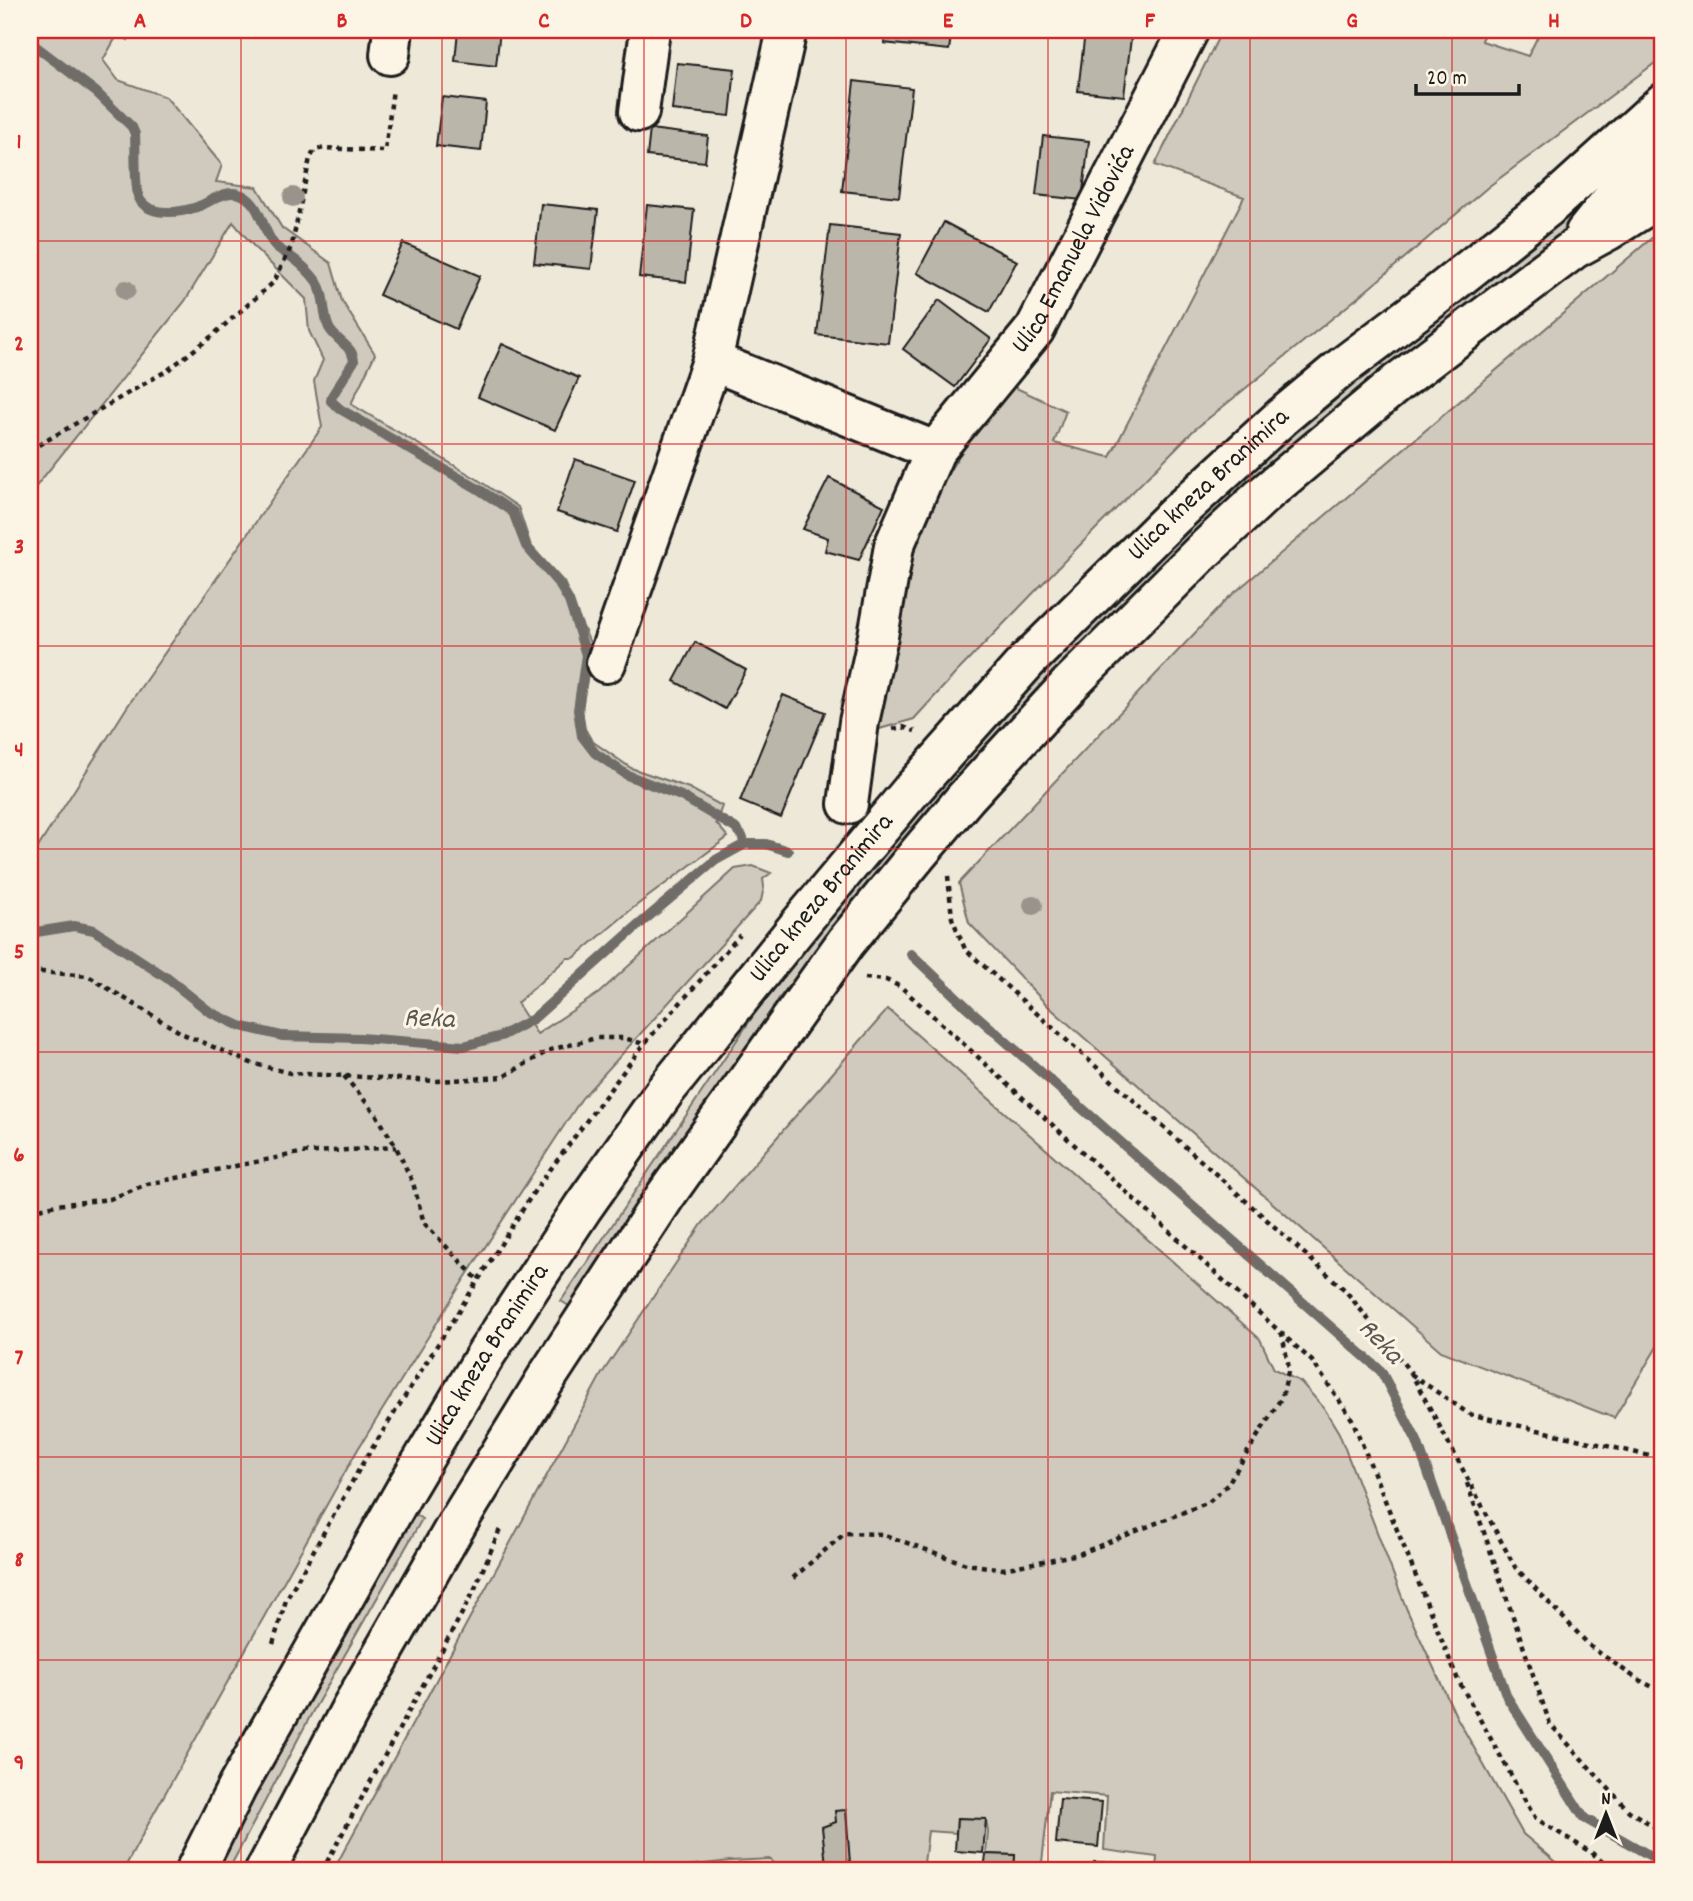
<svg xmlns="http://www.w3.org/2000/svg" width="1693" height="1901" font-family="Dekko,sans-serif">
  <rect width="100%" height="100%" fill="#eee8d9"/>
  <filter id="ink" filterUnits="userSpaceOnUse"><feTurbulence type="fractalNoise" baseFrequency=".0143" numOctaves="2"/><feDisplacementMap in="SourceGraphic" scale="14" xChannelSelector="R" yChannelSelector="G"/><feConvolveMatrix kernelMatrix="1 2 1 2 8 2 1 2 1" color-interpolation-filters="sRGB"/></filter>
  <g filter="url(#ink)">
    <!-- green -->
    <path fill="#cfcabd" stroke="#76736c" stroke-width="2" d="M30,30H131L128,40L118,34L103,60L118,80L166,97L222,165L216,182L257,187L282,228L331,263L342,301L375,354L351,404L477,479L518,507L531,546L564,582L593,650L582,706L584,727L592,741L631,768L689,788L722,806L716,823L728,837L633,908L574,958H567L517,1003L537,1034L599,993L735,869L753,866L771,873L763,879L764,887L761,901L582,1098L463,1281L358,1449L153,1815L123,1871H30V860L127,707L322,427L314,381L323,360L309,331L306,299L256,249L233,222L185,301L30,494Z
      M1222,30H1484L1482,41L1528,56L1541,30H1663V57L1488,187L1361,295L1194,430L1078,547L956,673L914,719L876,730L917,521L968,442L1012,386L1066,411L1054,443L1110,457L1244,197L1155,165Z
      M1663,125V141L1548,246L882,868L780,997L653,1184L572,1308L561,1301L772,988L912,816L1002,716L1121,591L1290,433Z
      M1663,234V1337L1614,1418L1441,1351L1048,1006L969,923L959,883L1227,599L1653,237Z
      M888,1009L1260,1339L1274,1369L1301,1382L1324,1408L1339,1433L1407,1610L1456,1716L1523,1834L1567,1871H1156L1157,1857L1104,1850L1107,1796L1050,1791L1041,1871H1014L1015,1855L986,1854L988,1832L986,1820L957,1818L956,1833L928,1831L923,1871H776L771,1859L730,1861L645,1871H333L601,1375L702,1224Z
      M413,1513L422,1519L314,1709L228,1871H214L305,1699Z"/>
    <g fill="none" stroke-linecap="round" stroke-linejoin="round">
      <!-- stream -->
      <path stroke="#6f6c67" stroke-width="10" d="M30,42L96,92L132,127L135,134C136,149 134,186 139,198C148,217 180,213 197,207C211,202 226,188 242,195C261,204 262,229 273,243C277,249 284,252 290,256C300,263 310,272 317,282C326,296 322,313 329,328C336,341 353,346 354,361L332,396L331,401L340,409L480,490L513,512L526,546L559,584L569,601L579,632L586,655L578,710L582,736L595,753L627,775L681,796L735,828L742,836L745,844
        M30,933L74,926L94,930L167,978L210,1012L240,1026L282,1036L360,1038L464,1046L501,1036L533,1019L635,928L716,860L745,844H766L788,851
        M911,954L969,1009L1381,1371L1417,1441L1507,1697L1584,1818L1663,1863"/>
    </g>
    <!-- building -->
    <path fill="#bab6aa" stroke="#1c1c1c" stroke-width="2" d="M458,30H500L496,66L455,61Z
      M886,30H952L949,50L884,43Z
      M1085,32L1131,38L1124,96L1078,91Z
      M677,63L735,69L730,116L672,110Z
      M854,81L912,88L899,197L842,191Z
      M442,97L486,102L481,151L436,146Z
      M650,129L708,136L705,162L647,156Z
      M1043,136L1089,141L1082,200L1036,195Z
      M541,204L598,210L591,269L534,263Z
      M647,205L694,210L686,282L639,277Z
      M944,222L1017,261L989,312L917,273Z
      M830,225L901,233L888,343L817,335Z
      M403,243L480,276L456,329L379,295Z
      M939,300L991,339L955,387L903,349Z
      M502,344L579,378L555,430L478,397Z
      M575,459L635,480L617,532L557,512Z
      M829,478L884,506L859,560L825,551L828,538L803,529Z
      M695,642L746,670L725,709L674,681Z
      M783,695L825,712L781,818L740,801Z
      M1060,1799L1102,1802L1098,1847L1056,1843Z
      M846,1810L850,1863L826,1865L822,1827L836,1822L835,1811Z
      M957,1818L986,1819L983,1853L955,1851Z
      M986,1854L1015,1855L1014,1871H984Z
      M1094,1862L1123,1863L1122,1871H1094Z"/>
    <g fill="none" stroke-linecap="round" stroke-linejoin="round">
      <defs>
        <g id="minor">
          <path d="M390,55L393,30"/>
          <path d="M639,112L650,30"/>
          <path d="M712,361L935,451"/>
          <path d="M606,663L712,361L787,30"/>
          <path id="s1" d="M848,804L859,722L878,636L894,546L935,451L1035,329L1189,30"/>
        </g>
        <g id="tertiary">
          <path d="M1585,233L1618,192L1663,152"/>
          <path id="s2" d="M195,1871L237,1787L405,1490L486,1354L583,1207L665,1091L808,914L911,791L1027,661L1174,516L1283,416L1342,367L1423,306L1548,207L1663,103"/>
          <path d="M265,1871L350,1710L458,1522L549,1374L666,1195L846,942L917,855L966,797L1069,685L1202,552L1261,497L1397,383L1574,249L1609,230L1639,211L1663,192"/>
        </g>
      </defs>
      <!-- minor casing -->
      <use href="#minor" stroke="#1c1c1c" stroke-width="44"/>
      <!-- tertiary casing -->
      <use href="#tertiary" stroke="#1c1c1c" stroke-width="44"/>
      <!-- path -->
      <path stroke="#1c1c1c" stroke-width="4.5" stroke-dasharray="5 5" stroke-linecap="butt" d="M30,450L168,370L212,336L274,282L292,245L310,158L315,150L325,148L385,151L393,89
        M893,729L903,727L915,731
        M948,876L952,918L965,949L1345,1290L1411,1373L1515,1567L1591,1647L1637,1679L1663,1692
        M30,971L88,976L183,1034L251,1063L290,1073L437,1081L503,1077L550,1050L596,1038H624L644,1044
        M865,978L886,980L901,987L1312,1361L1352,1419L1458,1680L1535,1818L1592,1853L1613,1871
        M344,1076L376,1114L396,1147L413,1183L424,1223L478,1280
        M30,1211L56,1205L110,1199L147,1184L300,1153L396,1147
        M1411,1374L1469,1414L1663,1459
        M1467,1483L1550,1724L1629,1811L1663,1832
        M793,1578L845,1533L882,1534L966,1564L1003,1569L1079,1554L1209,1502L1227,1485L1282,1397L1289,1368L1282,1334
        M273,1644L286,1600L361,1466L535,1190L644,1044L740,935
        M322,1871L473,1593L500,1529"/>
      <!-- minor -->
      <use href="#minor" stroke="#fcf5e5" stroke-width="38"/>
      <!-- tertiary -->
      <use href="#tertiary" stroke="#fcf5e5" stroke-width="38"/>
    </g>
    <!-- trees -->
    <g fill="#98948b">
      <circle cx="293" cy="197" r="10"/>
      <circle cx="126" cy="290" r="10"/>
      <circle cx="1033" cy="905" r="10"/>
    </g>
  </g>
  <!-- grid -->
  <path fill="none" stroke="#d62828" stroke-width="2" stroke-opacity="0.55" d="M241,30V1871M442,30V1871M644,30V1871M846,30V1871M1048,30V1871M1250,30V1871M1452,30V1871M30,241H1663M30,444H1663M30,646H1663M30,849H1663M30,1052H1663M30,1254H1663M30,1457H1663M30,1660H1663"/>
  <g text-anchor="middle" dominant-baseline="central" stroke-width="6" stroke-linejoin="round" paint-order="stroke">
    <!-- street labels -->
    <g font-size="26" fill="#1c1c1c" stroke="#fcf5e5">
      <text stroke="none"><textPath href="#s1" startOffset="612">Ulica Emanuela Vidovića</textPath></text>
      <text stroke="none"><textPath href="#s2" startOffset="1727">Ulica kneza Branimira</textPath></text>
      <text stroke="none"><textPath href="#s2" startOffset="1160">Ulica kneza Branimira</textPath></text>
      <text stroke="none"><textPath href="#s2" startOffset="593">Ulica kneza Branimira</textPath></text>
    </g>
    <!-- water labels -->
    <g font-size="28" font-style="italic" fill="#5b5854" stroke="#fcf5e5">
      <text transform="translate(429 1021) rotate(2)">Reka</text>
      <text transform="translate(1379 1343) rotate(46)">Reka</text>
    </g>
  </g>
  <!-- margin -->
  <rect width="1693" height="1901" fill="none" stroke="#fcf5e5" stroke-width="77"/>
  <!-- north arrow -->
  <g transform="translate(1606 1814)" stroke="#fcf5e5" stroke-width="5" paint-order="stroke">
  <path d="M0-5L12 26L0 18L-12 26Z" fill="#1c1c1c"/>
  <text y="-10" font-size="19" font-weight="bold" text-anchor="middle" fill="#1c1c1c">N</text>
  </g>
  <!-- scale -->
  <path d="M1416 84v10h103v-10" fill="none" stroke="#1c1c1c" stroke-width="3.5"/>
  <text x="1427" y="84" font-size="21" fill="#1c1c1c" stroke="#fcf5e5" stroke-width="5" paint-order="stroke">20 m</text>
  <rect x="38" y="38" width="1616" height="1824" fill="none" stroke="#d62828" stroke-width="2.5"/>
  <g font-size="23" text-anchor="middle" font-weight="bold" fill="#d62828">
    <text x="140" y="27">A</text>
    <text x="342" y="27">B</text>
    <text x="544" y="27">C</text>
    <text x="746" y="27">D</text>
    <text x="948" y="27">E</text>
    <text x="1150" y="27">F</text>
    <text x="1352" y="27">G</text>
    <text x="1554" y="27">H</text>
    <text x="19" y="148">1</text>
    <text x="19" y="350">2</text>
    <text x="19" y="553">3</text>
    <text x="19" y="756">4</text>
    <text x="19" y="958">5</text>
    <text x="19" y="1161">6</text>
    <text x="19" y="1364">7</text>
    <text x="19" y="1566">8</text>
    <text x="19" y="1769">9</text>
  </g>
</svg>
